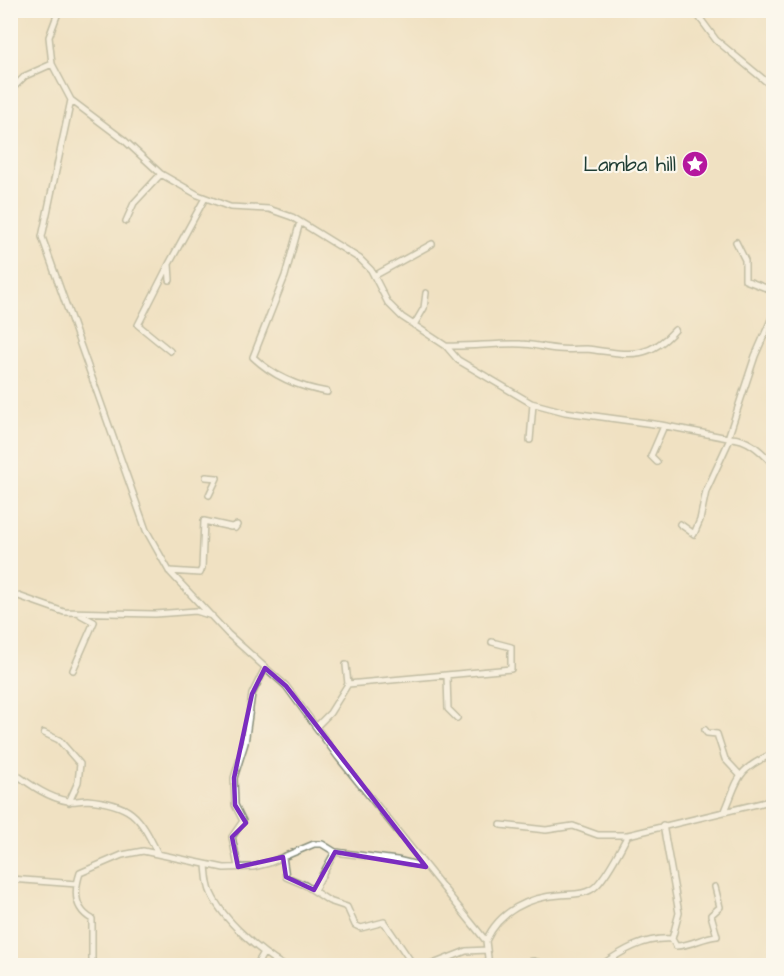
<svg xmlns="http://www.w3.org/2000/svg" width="784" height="976" font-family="'Architects Daughter',sans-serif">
  <rect width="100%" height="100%" fill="#fbf7ec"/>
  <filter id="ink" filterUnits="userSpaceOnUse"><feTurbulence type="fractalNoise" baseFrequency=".0167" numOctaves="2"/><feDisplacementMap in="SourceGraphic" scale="12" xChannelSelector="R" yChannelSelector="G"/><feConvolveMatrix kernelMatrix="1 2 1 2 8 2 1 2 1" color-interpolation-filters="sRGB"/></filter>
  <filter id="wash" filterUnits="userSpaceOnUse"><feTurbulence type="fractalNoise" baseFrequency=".008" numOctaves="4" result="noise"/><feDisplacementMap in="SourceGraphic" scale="24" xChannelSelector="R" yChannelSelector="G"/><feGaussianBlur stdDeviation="1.35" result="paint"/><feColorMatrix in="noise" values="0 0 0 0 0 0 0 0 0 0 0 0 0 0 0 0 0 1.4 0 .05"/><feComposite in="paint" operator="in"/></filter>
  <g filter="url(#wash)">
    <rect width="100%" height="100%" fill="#f0e1c2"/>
  </g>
  <g filter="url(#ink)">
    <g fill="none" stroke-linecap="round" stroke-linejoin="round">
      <defs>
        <path id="street" d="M59,10L49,37L52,64L71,100L42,237L146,530L169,571L228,634L286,686L338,757L486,941L489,966
          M694,10L716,40L774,88
          M10,91L25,76L52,64
          M10,94L12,113
          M71,100L124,140L161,174L198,195L230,207L269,209L292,217L360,259L371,270L388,303L402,317L446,346L458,360L531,403L565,412L661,425L728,438C747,437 761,451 774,465
          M126,221L134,203L161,174
          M300,222L285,276L253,357C274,377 298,387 327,392
          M736,242L745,260V280L774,291
          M169,264L138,325L170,351
          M374,276L432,244
          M170,280L169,264L205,198
          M414,325L424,308L426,293
          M446,346C471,347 496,343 521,344C533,344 545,348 558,349C567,350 576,349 586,349C624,353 646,363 675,330
          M728,438L755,356L774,313
          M530,440L533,404
          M657,462L651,456L664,426
          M206,477L217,478L209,495
          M680,524L694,534L700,520L706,491L730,439
          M169,571L200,573L202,568L204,521L231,527L237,525L235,528
          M10,593L64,612L155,614L196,611L212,616
          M774,631V671
          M73,670L94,622L81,615
          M447,677L448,709L457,718
          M348,684L511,669V647L492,642
          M316,727L330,713L348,684L346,665
          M705,730L707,733L717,734L725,759L739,774
          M44,733L59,740L80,764L78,782L69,802
          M10,770C27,782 47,798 68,801C74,802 80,800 87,800C131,804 139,815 157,852
          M725,811C740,775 737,770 774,753
          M501,825L546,830L573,826L598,835H628L774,800
          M663,825L679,913L672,939
          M283,857L286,877L305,885L329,901L347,907L355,925L361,928L384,922L414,966
          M206,865C207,875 207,885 211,893C223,920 259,951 284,966
          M238,867L232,837L243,821L235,805L234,778L245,743L252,694L265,668
          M10,879L77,884
          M314,890L335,852
          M486,941C499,911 529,897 560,895C572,894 587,895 596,886C609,873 619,851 628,835
          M92,966V919C74,909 74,891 80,873L122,855L143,851L224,868L253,867L269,863L314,844H322L335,852L397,860L426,867
          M256,966L263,954
          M428,966L466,951L487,950
          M504,966L534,961L551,966
          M600,966C622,951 644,937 672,939L676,946C691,946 702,937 717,936L711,915L720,907L715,887"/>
      </defs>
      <!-- street casing -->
      <use href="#street" stroke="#888f7b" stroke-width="8"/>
      <!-- street -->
      <use href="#street" stroke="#fff" stroke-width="5"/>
    </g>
  </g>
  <!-- marked area -->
  <path d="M0 0H784V976H0ZM265,668L286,686L426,867L335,852L314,890L286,877L283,857L238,867L232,837L246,823L235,805L234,778L252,694Z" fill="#f0e1c2" fill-opacity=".55" fill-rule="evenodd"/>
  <path fill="none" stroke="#7b2cbf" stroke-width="4.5" stroke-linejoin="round" d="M265,668L286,686L426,867L335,852L314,890L286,877L283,857L238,867L232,837L246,823L235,805L234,778L252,694Z"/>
  <!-- icons -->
  <defs>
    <symbol id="sight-disc" viewBox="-11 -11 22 22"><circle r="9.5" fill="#b5179e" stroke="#fbf7ec"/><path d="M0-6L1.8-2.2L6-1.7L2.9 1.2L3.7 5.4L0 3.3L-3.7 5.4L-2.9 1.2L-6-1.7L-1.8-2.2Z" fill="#fff"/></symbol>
  </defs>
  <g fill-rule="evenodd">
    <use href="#sight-disc" x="680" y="149" width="30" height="30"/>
  </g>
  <g text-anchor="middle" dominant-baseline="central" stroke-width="4.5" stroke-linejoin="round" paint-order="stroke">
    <!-- poi labels -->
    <g font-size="21" fill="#1f3d34" stroke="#fbf7ec" text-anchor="end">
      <text x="676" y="164">Lamba hill</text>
    </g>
  </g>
  <!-- margin -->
  <rect width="784" height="976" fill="none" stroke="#fbf7ec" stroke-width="36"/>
</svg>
